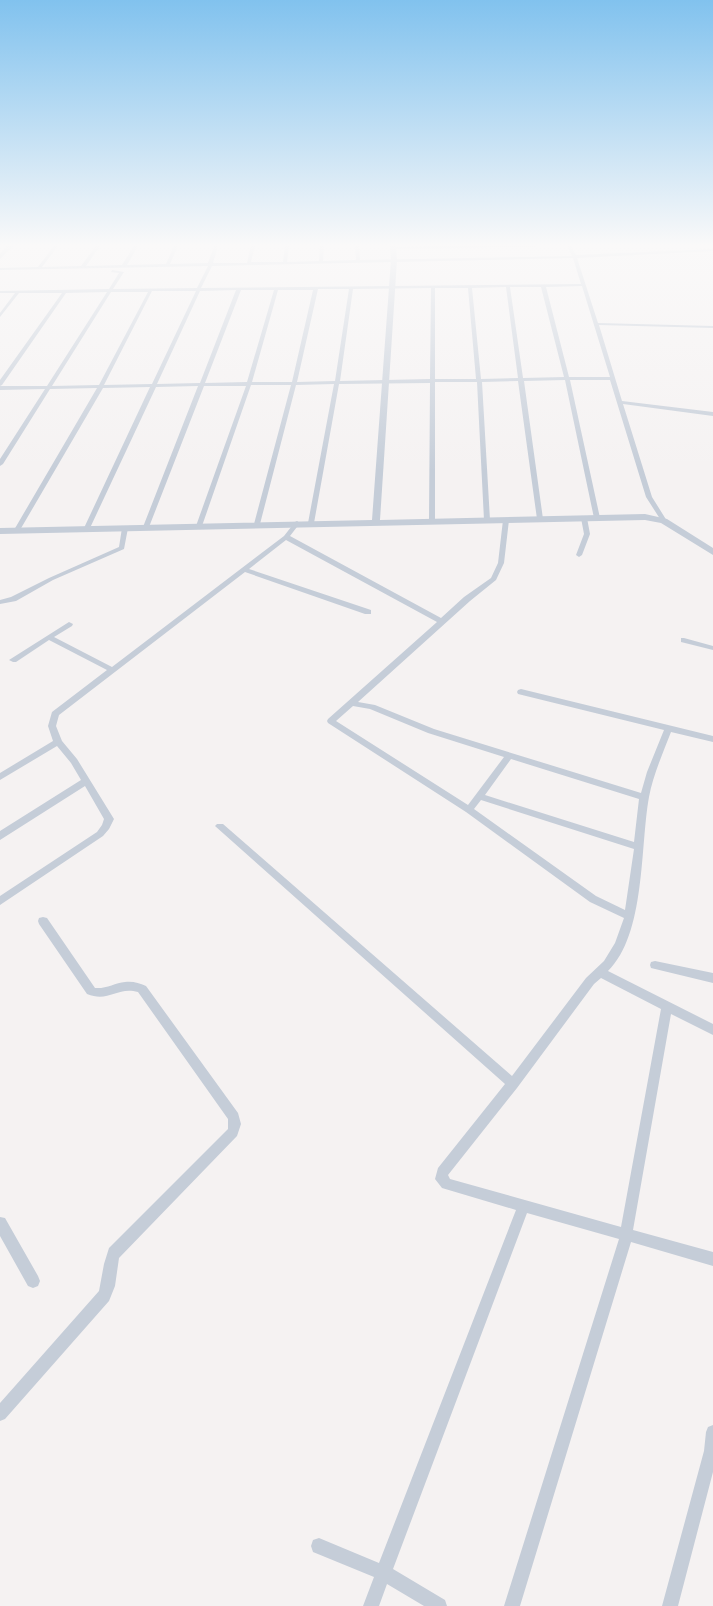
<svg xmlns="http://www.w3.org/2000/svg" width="713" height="1606" font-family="Helvetica,sans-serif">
  <rect width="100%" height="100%" fill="#f5f2f2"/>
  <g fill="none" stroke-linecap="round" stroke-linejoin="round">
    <!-- minor -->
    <path fill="#c5cdd8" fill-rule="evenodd" d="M54,246H58L42,267L81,266L96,246H100L86,266L122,265L134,246H138L127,265L166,264L174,246H178L170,264L208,263L214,246H218L213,263H247L251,246H255L251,262H283L285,246H289L287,262L319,261L320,246H324L323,261L356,260L355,246H359L360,260L572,256L567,246H571L576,255L713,249V251L577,258L598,323L713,326V328L599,325L622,401L713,412V416L623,404L652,497L667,521L664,523L662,522L646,497L610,380H570L600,518L597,520L594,518L565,380L524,381L543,519L540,521L537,519L518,381L482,382L490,520L487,522L484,520L477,382H435V521L432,523L429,521L430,383L339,384L314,523L311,525L308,523L334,384L296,385L260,524L257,526L254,524L291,385H251L202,526L199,528L196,526L246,386H204L149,527L146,529L143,527L198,386L156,387L90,528L87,530L84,528L150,387L103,388L20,530L15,531L14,530L97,388L50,389L3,464L0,466V459L45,389L0,390V386H47L107,292L66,293L2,385L0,386V380L62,293H19L0,317V313L15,293H0V291L109,289L119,273L111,272L112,270L124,272L113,289L197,288L208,266L0,270V268L38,267ZM573,258L581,284L201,288L212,266ZM582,286L610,377H569L546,287ZM506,287L518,378L481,379L472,288ZM510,287H541L564,377L523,378ZM431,288L430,379L340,381L353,289ZM435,288H468L476,379H435ZM318,289H349L335,381L297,382ZM236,290L200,383L157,384L200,291ZM241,290H274L247,382L205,383ZM278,290H313L292,382H252ZM152,291H196L152,384L104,385ZM111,292H148L99,385L52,386Z
      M471,246H536L534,247L393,249L391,248L393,247Z
      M584,516L587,518L590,534L582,555L579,557L576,555L584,534L581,518Z
      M506,518L509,520L504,563L496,580L470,601L358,702L375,705L434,729L641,793L647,772L664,730L518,694L517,692L518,690L521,689L713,736V742L671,732C663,753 653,775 649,797C640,846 646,934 608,971L713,1024V1035L671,1014L633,1230L713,1252V1266L631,1242L520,1606H504L619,1239L527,1213L393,1569L445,1600L447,1606H424L387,1584L379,1606H363L374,1577L313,1552L311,1546L313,1540L319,1538L379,1563L516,1210L442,1188L435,1179L438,1168L505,1084L215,826L217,824H223L512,1076L586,978L604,961L615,943L624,918L590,902L466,812L328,723L327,721L328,719L437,622L286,540L249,569L371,610V614H365L245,572L59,715L56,726L62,741L77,759L114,819L109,829L103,836L0,905V896L97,832L102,825L104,819L85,786L0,840V831L81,780L71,763L57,746L0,780V773L53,741L48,726L52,712L107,670L49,640L16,662H13L9,660L69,622L73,624L72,626L54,637L112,667L284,536L295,522L297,521L300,523L290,536L441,618L464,597L491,578L498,563L503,520ZM353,706L370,709L428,733L504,757L468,805L336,721ZM511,759L639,799L634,842L485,795ZM481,800L634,849L625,910L596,896L474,809ZM601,978L661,1009L621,1227L450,1179L448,1175L517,1088L594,984Z
      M125,526L128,528L124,549L53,580L16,601L0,604V600L11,597L49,578L119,547L122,528Z
      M681,638H684L713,646V650L681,642Z
      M43,917L47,918L95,988C106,989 115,983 125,982C133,981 139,983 146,986L238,1113L241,1124L237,1136L119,1258L115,1286L109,1301L5,1419L0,1421V1403L99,1291L104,1264L109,1248L228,1129V1119L138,992C117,986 109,1003 87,994L39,924L38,921L39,918Z
      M655,961L713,973V983L651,968L650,965L651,962Z
      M0,1217L5,1218L38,1276L40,1281L38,1286L33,1288L28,1286L0,1236Z
      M713,1425V1472L678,1606H662L704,1451L706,1432L708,1427Z"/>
    <!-- tertiary -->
    <path fill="#c5cdd8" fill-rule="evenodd" d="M7,246H13L0,259V254Z
      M390,246H396L397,260L380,520L645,514L667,519L713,548V555L661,523L645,520L0,534V528L372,520L391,260Z"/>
  </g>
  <!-- sky -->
  <linearGradient id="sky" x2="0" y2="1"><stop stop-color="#81c2ee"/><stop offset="0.52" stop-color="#faf9f9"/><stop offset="1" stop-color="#faf9f9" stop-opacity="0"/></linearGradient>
  <rect width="713" height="471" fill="url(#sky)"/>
</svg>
